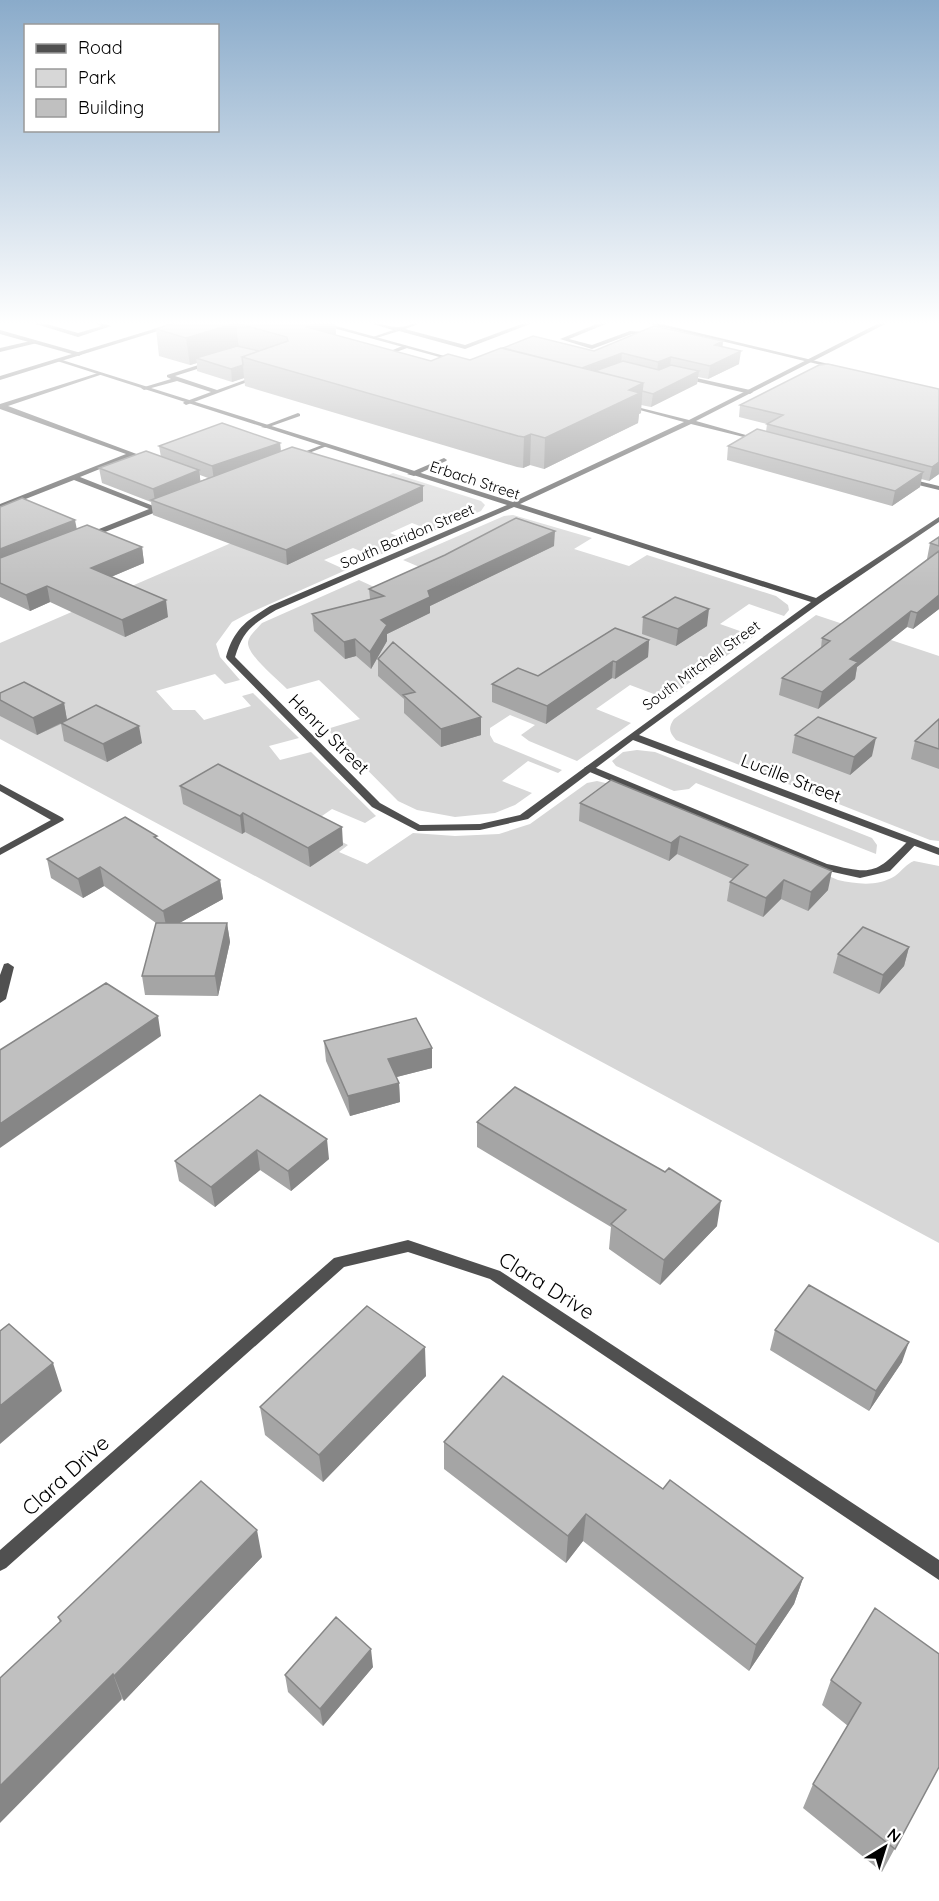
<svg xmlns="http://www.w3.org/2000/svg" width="939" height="1901" font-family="Quicksand,sans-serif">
  <rect width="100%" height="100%" fill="#fff"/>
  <!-- green -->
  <path fill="#d7d7d7" d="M393,473L481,501L485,505L481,511L433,531L412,523L390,533L409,541L375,557L353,548L324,560L346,570L247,614L232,622L216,644L220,657L240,680L225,684L215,674L156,691L173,710H195L204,720L251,706L242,696L253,693L299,738L269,746L280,760L311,752L376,816L365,823L332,809L309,825L348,845L339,852L367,864L413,833L455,836L499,834L530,824L587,783L597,781L614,785L838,880C857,884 877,887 895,876C902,871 906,864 914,861L939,866V1243L0,739V643Z
    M513,515L592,538L574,549L629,566L647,555L776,596L788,605L789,610L784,616L749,604L720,624L754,636L667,699L630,685L596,709L631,723L577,761L529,741L521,735L535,725L510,715L490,728V735L494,742L562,770L558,773L528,761L502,781L532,793L515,805L495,813L455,817L417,810L398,801L327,729L360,719L319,680L287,689C277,679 247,655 248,642C249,635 257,629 262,623L359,580L385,592L429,571L403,560L504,516Z
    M816,615L939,656V841L930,840L676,740C669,732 668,728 674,719Z
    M637,750L655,752L872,838L877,845L876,854L696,783L689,789L674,791L616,766L612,761L623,752Z"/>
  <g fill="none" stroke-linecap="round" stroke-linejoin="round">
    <!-- service -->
    <path fill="#505050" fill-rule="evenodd" d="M26,321H36L78,333L102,326L88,321H98L111,326L78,337Z
      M363,321C375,321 386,327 397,327C406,328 416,321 426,321L405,329L465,345L529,321H538L465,349L399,331L373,339V337L393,330Z
      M604,321H613L569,339L592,345L630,331L643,332L660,325L665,326L646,335L632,334L592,349L560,339Z
      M35,340L37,343L0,352V348Z
      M405,345L407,348L383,357L378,356Z
      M211,361L213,364L175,376L217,390L256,376L261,377L186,405L183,403L184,402L211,392L177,381L144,390L141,388L171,379L167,377V375Z
      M98,373L103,374L8,406L150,459L151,460L148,462L132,456L80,477L156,507L169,503V507L87,539H84V535L149,509L74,480L0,509V504L126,454L0,409V404Z
      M683,375L750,390L753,392L750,394L681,378Z
      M298,413L300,414V416L266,428L261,427Z
      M322,445L327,446L296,458L291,457Z
      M444,458L447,460L446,461L414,476L407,474Z
      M589,765L827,864C875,875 875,874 909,840L913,839L918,842L890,871L860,878L824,870L585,770L584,768Z
      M0,784L63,818L64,820L0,855V848L51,820L0,791Z"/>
    <!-- minor -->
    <path fill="#505050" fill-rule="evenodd" d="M308,321H318L459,360L454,361Z
      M883,321H891L696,421L760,439V441L691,424L520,504L816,598L939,517V522L820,603L639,735L939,848V855L633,740L528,819L480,830L418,831L372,807L227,659L226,657C234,629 246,621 270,606L507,505L54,360L59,359L513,502L684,422L625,406V404L689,420ZM514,507L811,602L520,815L480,824L420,825L380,803L235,657C243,630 253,624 276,610Z
      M0,330L81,353L82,354L79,356L0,334Z
      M902,477L939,486V490L902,481Z
      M8,963L14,967L6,999L0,1003V975L4,964Z
      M408,1240L500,1271L939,1560V1580L490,1279L408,1252L344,1267L6,1568L0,1571V1550L334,1258Z"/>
    <!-- tertiary -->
    <path fill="#505050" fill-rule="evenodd" d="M180,321H190L0,380V376Z
      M638,321H649L841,367L838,369Z"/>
  </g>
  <!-- wall -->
  <path fill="#a5a5a5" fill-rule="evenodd" d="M180,321H335L336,335L431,361L470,360L503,348L594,351L723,347L739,364L708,379L698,377L697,384L651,407L641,405V413L639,414L638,423L544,469L530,465L523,468L517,467L245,386L244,378L232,382L197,371V363L190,365L159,356L156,329Z
    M939,389V474L929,481L921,479L920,487L892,506L727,460L728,446L766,432L767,424L739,417L740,405Z
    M280,443L281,451L423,501L287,565L153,515L151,502L102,483L99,468L161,457L159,446ZM200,475L208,478L200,481Z
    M0,507L142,547L144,563L111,577L168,617L125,637L50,602L30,611L0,597Z
    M939,537V609L913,629L907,627L857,667L855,679L818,709L779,695L782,678L821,648L822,638L928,559H927L930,543Z
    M554,546L430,606V613L387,634V641L371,669L356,656L345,659L314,631L312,614L370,599L369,589Z
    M643,617L707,626L676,646L642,634Z
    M649,640L648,657L615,679L612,678L546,724L492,702V684L538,676Z
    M378,659L481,717V735L441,747L404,713V699L378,676Z
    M0,693L64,703L67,720L142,743L107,762L64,741L61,724L37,735L0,716Z
    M939,719V769L911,759L915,741Z
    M795,735L872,756L850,775L792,753Z
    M611,780L828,890L808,911L781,899L763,917L727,901L730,882L733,879L677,854L669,861L579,821L580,803Z
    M180,786L343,845L310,867L245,832L242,834L183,804Z
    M157,839L220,880L223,899L179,923H227L230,942L218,996L145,995L142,976L156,923L104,886L83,898L51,878L47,859Z
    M909,947L904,966L879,994L833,973L838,954Z
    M324,1041L432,1068L396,1077L399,1083L400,1102L350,1116L326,1061Z
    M260,1095L329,1159L291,1191L260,1170L215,1207L179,1181L175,1161Z
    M477,1122L665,1172L717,1226L660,1285L609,1249L611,1227L477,1147Z
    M775,1330L902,1362L869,1411L770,1350Z
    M426,1376L323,1482L265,1435L260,1407Z
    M444,1442L803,1578L794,1604L749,1671L583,1541L566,1563L444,1469Z
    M262,1557L124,1701L60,1622L58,1617Z
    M939,1654V1767L882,1872L803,1808L813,1784L848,1726L822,1705L831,1680Z
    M373,1667L323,1726L288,1692L285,1675Z"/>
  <!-- shaded-wall -->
  <path fill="#868686" d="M323,321H335L337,344L306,327Z
    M236,323L239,350L196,358L197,363L190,365L186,338Z
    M723,341L722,354L715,345Z
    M741,351L739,364L708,379L710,366Z
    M622,353L621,366L591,378L571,373Z
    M671,357L670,370L657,375L658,362Z
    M243,365L244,378L232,382L231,369Z
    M699,371L697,384L651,407L653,394Z
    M643,383L641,413L639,414L638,423L544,469L545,438L629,390Z
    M531,434L530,465L523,468L524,437Z
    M280,443L281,457L214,481L212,466Z
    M939,462V474L929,481L932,467Z
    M199,470L201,485L155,501L153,489Z
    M923,472L920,487L892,506L895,491Z
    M423,486V501L287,565L286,550Z
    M75,520L78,535L0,567V549Z
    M555,531L554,546L430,606V613L387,634V641L371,669L370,652L381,620L428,591Z
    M142,547L144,563L94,584L91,568Z
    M47,586L50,602L30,611L26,595Z
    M939,595V609L913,629L917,613Z
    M166,600L168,617L125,637L122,620Z
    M709,609L707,626L676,646L678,629Z
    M911,611L907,627L857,667L855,679L818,709L822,692L850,659Z
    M355,639L356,656L345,659L344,642Z
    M649,640L648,657L615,679L616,662Z
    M613,661L612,678L546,724L547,706Z
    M64,703L67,720L37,735L33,718Z
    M481,717V735L441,747V729Z
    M139,726L142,743L107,762L103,744Z
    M876,738L872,756L850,775L854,757Z
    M243,813L245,832L242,834L240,816Z
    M342,827L343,845L310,867L308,848Z
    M680,836L677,854L669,861L671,843Z
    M100,867L104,886L83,898L78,879Z
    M832,871L828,890L808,911L811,892Z
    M220,880L223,899L167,930L163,911Z
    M784,880L781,899L763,917L766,898Z
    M227,923L230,942L218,996L215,976Z
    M909,947L904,966L879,994L883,975Z
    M158,1016L161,1036L0,1148V1124Z
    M432,1048V1068L389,1079L388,1059Z
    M399,1083L400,1102L350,1116L348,1096Z
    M327,1139L329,1159L291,1191L288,1171Z
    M257,1150L260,1170L215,1207L211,1187Z
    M721,1201L717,1226L660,1285L664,1260Z
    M909,1342L902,1362L869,1411L876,1391Z
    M425,1347L426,1376L323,1482L319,1455Z
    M53,1363L62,1391L0,1444V1406Z
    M586,1514L583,1541L566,1563L568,1536Z
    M257,1530L262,1557L124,1701L114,1676Z
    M803,1578L794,1604L749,1671L756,1645Z
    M371,1649L373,1667L323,1726L320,1709Z
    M113,1674L122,1699L0,1823V1786Z"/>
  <!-- building -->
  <path fill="#c0c0c0" stroke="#868686" stroke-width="1.5" d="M180,321H323L306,327L431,361L448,354L470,360L501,348L643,383L629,390L640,393L545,438L531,434L524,437L518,436L242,357L288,341L287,337L236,323L186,338L156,329Z
    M654,326L723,341L715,345L741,351L710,366L671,357L658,362L622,353L582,368L503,348L533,336L594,351Z
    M237,346L259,351L242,357L243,365L231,369L196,358Z
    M623,361L659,370L671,365L699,371L653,394L642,391L643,383L595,371Z
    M828,364L939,389V462L932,467L767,424L783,415L740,405L819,365Z
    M222,423L280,443L212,466L159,446Z
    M757,429L923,472L895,491L728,446Z
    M292,447L423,486L286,550L151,500Z
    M146,451L199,470L153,489L99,468Z
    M22,498L75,520L0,549V507Z
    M516,518L555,531L428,591L430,597L381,620L387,625L370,652L355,639L344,642L312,614L384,596L369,589L445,555Z
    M87,525L142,547L91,568L166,600L122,620L47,586L26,595L0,583V558Z
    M939,537V546L930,543Z
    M939,551V595L917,613L911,611L850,659L858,662L822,692L782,678L830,641L822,638Z
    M675,597L709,609L678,629L643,617Z
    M615,628L649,640L616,662L613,661L547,706L492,684L518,668L538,676Z
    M393,642L481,717L441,729L403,695L415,692L378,659Z
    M24,682L64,703L33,718L0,700V693Z
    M96,705L139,726L103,744L61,723Z
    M818,717L876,738L854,757L795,735Z
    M939,719V749L915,741Z
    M218,764L342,827L308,848L243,813L240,816L180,786Z
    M611,780L832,871L811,892L784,880L766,898L730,882L748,865L680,836L671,843L580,803Z
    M125,817L157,836L154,837L220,880L163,911L100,867L78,879L47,859Z
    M156,923H227L215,976H142Z
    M863,927L909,947L883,975L838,954Z
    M106,983L158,1016L0,1124V1050Z
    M416,1018L432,1048L388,1059L399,1083L348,1096L324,1041Z
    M515,1087L665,1172L669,1168L721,1201L664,1260L611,1224L626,1210L477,1122Z
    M260,1095L327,1139L288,1171L257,1150L211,1187L175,1161Z
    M809,1285L909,1342L876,1391L775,1330Z
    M367,1306L425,1347L319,1455L260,1407Z
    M9,1324L53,1363L0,1406V1331Z
    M503,1376L663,1489L670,1480L803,1578L756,1645L586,1514L568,1536L444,1442Z
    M201,1481L257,1530L114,1676L113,1674L0,1786V1678L61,1621L58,1617Z
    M875,1608L939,1654V1767L895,1849L813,1784L861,1703L831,1680Z
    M336,1617L371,1649L320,1709L285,1675Z"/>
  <!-- sky -->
  <linearGradient id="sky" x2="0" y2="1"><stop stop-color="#8aabca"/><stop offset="0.55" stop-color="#fff"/><stop offset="1" stop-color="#fff" stop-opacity="0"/></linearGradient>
  <rect width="939" height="587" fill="url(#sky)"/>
  <g text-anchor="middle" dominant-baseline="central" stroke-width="5" stroke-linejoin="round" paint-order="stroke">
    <!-- far-street labels -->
    <g font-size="15" fill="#000" stroke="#fff">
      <text transform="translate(475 480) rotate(18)">Erbach Street</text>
      <text transform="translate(407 536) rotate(-23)">South Baridon Street</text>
      <text transform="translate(701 665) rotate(-36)">South Mitchell Street</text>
    </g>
    <!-- street labels -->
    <g font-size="18" fill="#000" stroke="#fff">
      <text transform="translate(329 734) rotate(45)">Henry Street</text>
      <text transform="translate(791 778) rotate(21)">Lucille Street</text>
    </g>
    <!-- near-street labels -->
    <g font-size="21" fill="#000" stroke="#fff">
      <text transform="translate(547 1285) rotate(32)">Clara Drive</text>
      <text transform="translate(65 1475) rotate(-42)">Clara Drive</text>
    </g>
  </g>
  <!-- legend -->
  <rect x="24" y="24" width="195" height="108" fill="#ffffff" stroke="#999999" stroke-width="1.5"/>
  <rect x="36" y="44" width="30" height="9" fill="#505050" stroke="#999999" stroke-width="1.5"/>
  <text x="78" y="54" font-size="18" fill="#000000">Road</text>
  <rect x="36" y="69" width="30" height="18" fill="#d7d7d7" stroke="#999999" stroke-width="1.5"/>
  <text x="78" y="84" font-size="18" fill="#000000">Park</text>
  <rect x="36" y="99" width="30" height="18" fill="#c0c0c0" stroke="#999999" stroke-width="1.5"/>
  <text x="78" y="114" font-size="18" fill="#000000">Building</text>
  <!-- north arrow -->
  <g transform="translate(885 1847) rotate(38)" stroke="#ffffff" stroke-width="4.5" paint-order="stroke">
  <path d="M0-4.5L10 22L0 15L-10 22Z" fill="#000000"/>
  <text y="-9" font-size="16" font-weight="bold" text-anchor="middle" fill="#000000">N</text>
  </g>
</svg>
